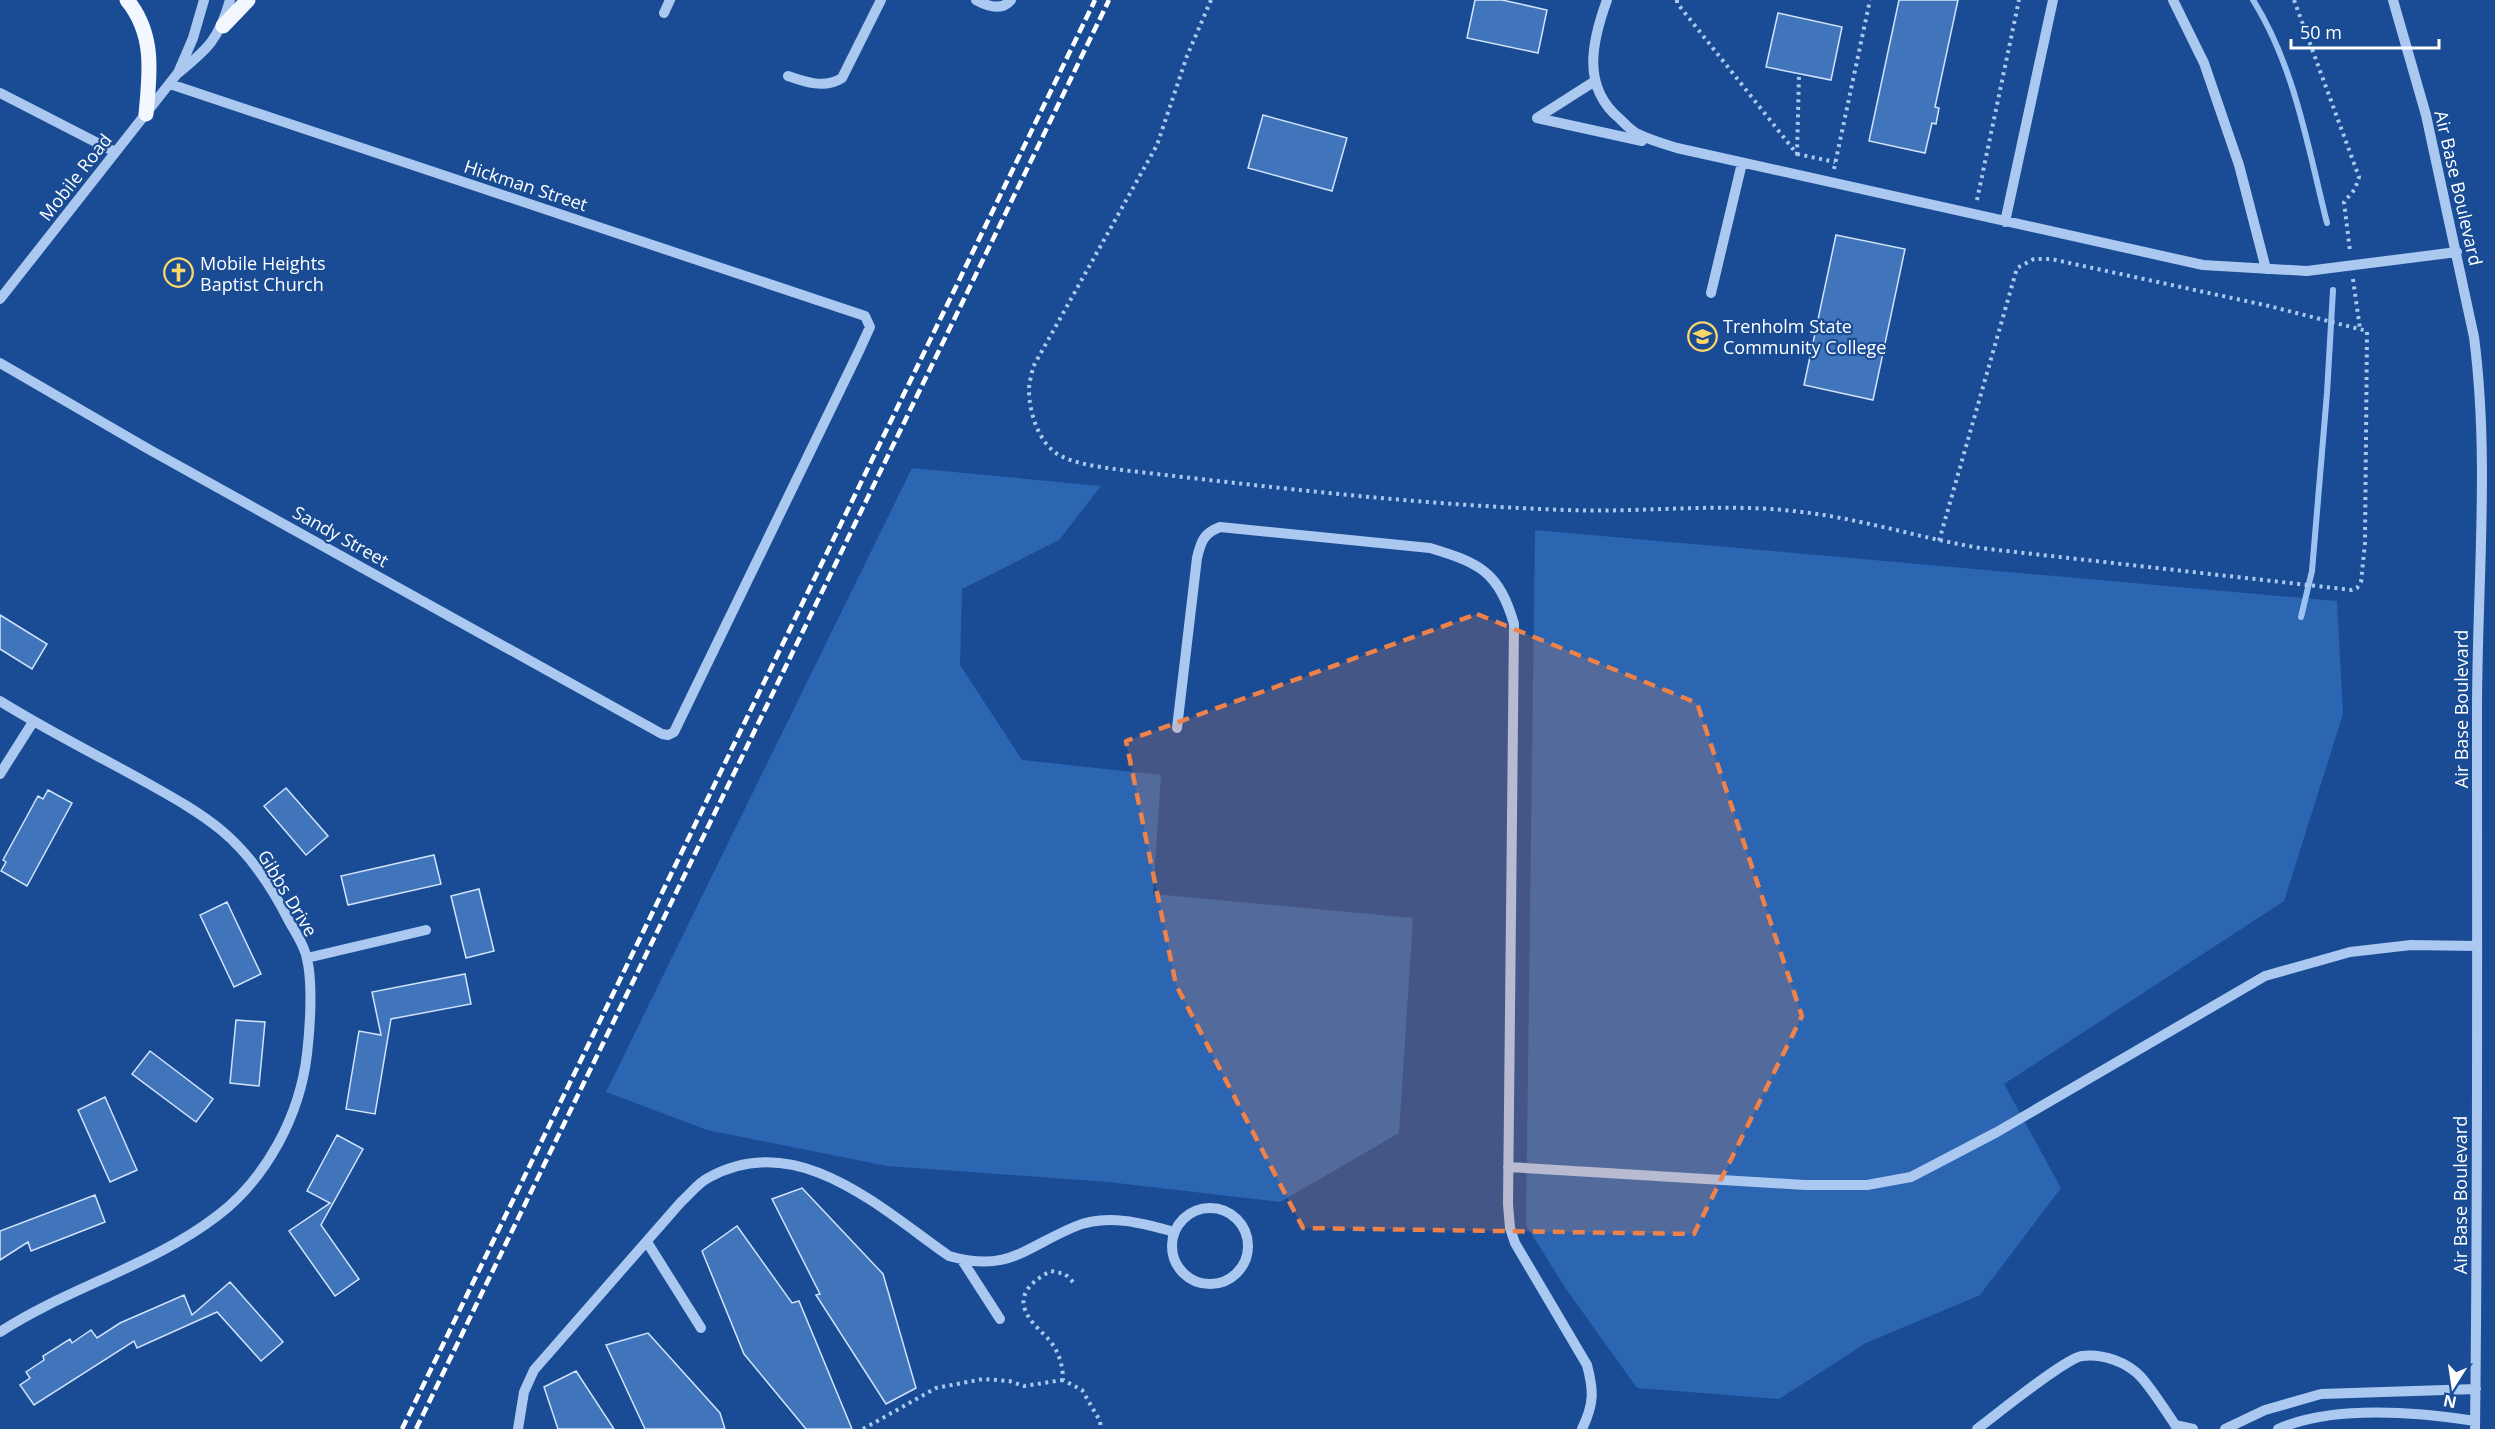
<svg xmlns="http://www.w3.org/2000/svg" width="2495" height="1429" font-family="'Open Sans',sans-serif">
  <rect width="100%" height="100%" fill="#194c94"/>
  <!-- green -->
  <path fill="#2c65b2" d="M912,468L1101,486L1059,540L962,589L960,665L1022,760L1161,775L1153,894L1413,918L1399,1133L1280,1202L1108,1182L887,1166L707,1130L606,1092Z
    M1535,530L2337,601L2343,714L2284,901L2004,1084L2061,1188L1980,1295L1866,1343L1779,1399L1637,1388L1566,1289L1526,1225Z"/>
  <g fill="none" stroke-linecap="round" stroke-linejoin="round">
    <!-- stream -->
    <path stroke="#9cc2f2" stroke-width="6" d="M2253,0C2295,67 2308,148 2327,223
      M2301,617L2312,571L2327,393L2333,290"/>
  </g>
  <!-- building -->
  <path fill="#4175bb" stroke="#d0e3fb" stroke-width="1.5" d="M1475,0H1502L1547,10L1538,53L1467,38Z
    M1899,0H1958L1935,107L1939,108L1936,124L1932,123L1925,153L1869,141Z
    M1778,13L1842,27L1831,80L1766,67Z
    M1263,115L1347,138L1332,191L1248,168Z
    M1836,235L1905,249L1873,400L1804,385Z
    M0,615L47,644L32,669L0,649Z
    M286,788L328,836L306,855L264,806Z
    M48,790L72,803L27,886L1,871L6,862L3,860L38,796L43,799Z
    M434,855L441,884L348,905L341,876Z
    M479,889L494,951L466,958L451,896Z
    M227,902L261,974L234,987L200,915Z
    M465,974L471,1004L391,1019L375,1114L346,1109L359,1031L381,1035L372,992Z
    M236,1020L265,1022L259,1086L230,1083Z
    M150,1051L213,1099L196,1122L132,1074Z
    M105,1097L137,1170L110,1182L78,1110Z
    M337,1135L363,1149L321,1225L359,1279L335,1296L289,1231L330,1203L307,1191Z
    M802,1188L883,1274L916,1388L886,1404L816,1295L820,1294L772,1199Z
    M95,1195L105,1222L31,1251L28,1242L0,1260V1231Z
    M737,1226L792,1303L799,1301L852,1429H806L744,1354L702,1251Z
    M230,1282L283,1342L261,1361L217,1312L137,1348L134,1341L34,1405L20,1385L30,1378L26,1372L44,1360L43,1356L70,1339L72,1343L91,1330L97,1338L120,1323L184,1295L192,1315Z
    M648,1333L720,1413L725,1429H645L606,1345Z
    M576,1371L614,1429H558L544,1387Z"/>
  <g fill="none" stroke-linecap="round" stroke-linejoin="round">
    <!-- path -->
    <path stroke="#aac8f0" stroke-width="4" stroke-dasharray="3 4.5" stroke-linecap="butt" d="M1211,0L1187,56L1157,145L1033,367C1032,374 1029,382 1029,390C1029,412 1039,444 1059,455C1078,465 1101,467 1122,470C1270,487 1417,505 1566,510C1644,513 1723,502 1802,512C1862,519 1920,538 1980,548L2352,590L2357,588L2361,582L2365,543L2367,331L2269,306L2051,259H2034L2017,268L1939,541
      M1677,0V3L1797,154L1799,74
      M2294,0L2359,177L2355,189L2344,202L2350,251
      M1797,154L1835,162
      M1834,169L1870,0
      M1977,200L2019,0
      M2353,279L2360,329
      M1073,1282L1065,1274L1051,1271C1028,1283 1012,1299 1034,1324C1039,1330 1045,1335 1050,1341C1059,1352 1063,1366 1063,1380L1082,1390L1100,1421L1101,1429
      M863,1429L936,1388L983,1379L1009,1381L1024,1386L1063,1380"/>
    <!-- minor -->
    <path stroke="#aac8f0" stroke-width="10" d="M976,0C987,6 1002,11 1011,0
      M1607,0C1592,41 1581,87 1620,119C1625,124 1631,131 1638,134C1650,140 1664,144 1677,148L2203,265L2307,271L2457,252
      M2173,0L2204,63L2239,165L2266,269
      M2393,0L2426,115L2474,337C2490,460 2477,586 2477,710C2477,950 2478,1189 2475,1429
      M664,13L670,0
      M178,73L193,38L204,0
      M788,76C805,82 825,89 842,78L881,0
      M1595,81L1537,118L1642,141
      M0,93L115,152
      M2005,222L2053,0
      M1711,293L1742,163
      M0,299L177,74C208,49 219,39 230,0
      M0,363L150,450L662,734L668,735L674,732L859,351L870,327L865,316L170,84
      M0,701C48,731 99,756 149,784C174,798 199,812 221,830C250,854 272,887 289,921C295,932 305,946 307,959C313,983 310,1029 307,1054C300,1115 267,1178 217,1216C152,1266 69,1287 0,1332
      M1177,728L1197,558C1201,541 1204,533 1220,527L1430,548C1480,563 1499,572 1514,624L1508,1204L1510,1228L1515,1243L1587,1365C1594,1391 1594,1404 1582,1429
      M0,774L33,722
      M307,958L426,930
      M1508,1167L1805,1185H1867L1911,1177L1997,1132L2265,976L2350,952L2411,945L2477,946
      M1172 1246a38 38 0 1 1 76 0a38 38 0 1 1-76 0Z
      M647,1242L701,1328
      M962,1260L1000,1319
      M2175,1425L2193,1429
      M518,1429L524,1392L534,1370L681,1202C689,1195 698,1183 708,1178C797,1128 880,1208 949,1256C1008,1273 1024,1248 1074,1227C1106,1213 1143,1223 1174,1232
      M1977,1429C1996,1415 2064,1359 2082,1356C2102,1353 2127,1362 2141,1377C2155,1393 2166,1412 2178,1429
      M2225,1429L2265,1410L2321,1394L2476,1389
      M2278,1429C2333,1405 2416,1412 2475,1421"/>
    <!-- major -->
    <path stroke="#f3f7ff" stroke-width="15" d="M127,0C155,34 150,73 146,114
      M223,26L248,0"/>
    <!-- rail -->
    <path stroke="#fff" stroke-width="4.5" stroke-dasharray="10 4.5" stroke-linecap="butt" d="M402,1429L1095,0
      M416,1429L1109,0"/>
  </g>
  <!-- marked area -->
  <path fill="#ee8249" fill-opacity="0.2" stroke="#ee8249" stroke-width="4.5" stroke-dasharray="12 8" stroke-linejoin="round" d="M1477,614L1697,703L1802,1016L1694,1234L1303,1228L1176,985L1126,741Z"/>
  <!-- icons -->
  <defs>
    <symbol id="church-ring" viewBox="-11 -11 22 22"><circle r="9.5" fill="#194c94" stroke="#ffd769" stroke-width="1.5"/><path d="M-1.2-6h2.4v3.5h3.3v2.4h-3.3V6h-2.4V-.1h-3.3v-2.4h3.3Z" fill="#ffd769"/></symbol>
    <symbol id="university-ring" viewBox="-11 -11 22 22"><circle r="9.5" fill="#194c94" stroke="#ffd769" stroke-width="1.5"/><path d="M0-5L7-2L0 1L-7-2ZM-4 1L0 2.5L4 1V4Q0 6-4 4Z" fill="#ffd769"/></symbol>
  </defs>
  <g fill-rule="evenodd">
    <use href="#church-ring" x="162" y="256" width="33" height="33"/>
    <use href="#university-ring" x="1686" y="320" width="33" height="33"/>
  </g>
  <g text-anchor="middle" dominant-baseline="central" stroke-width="4.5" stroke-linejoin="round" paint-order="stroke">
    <!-- street labels -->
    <g font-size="18" fill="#fff" stroke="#194c94">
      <text transform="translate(75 177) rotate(-52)">Mobile Road</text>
      <text transform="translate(526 185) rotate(18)">Hickman Street</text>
      <text transform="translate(2459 188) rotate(77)">Air Base Boulevard</text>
      <text transform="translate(341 536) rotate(29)">Sandy Street</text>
      <text transform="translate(2461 709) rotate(-90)">Air Base Boulevard</text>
      <text transform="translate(288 893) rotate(59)">Gibbs Drive</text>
      <text transform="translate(2460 1195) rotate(-90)">Air Base Boulevard</text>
    </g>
    <!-- poi labels -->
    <g font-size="18" fill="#fff" stroke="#194c94" text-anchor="start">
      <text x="200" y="263">Mobile Heights<tspan x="200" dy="21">Baptist Church</tspan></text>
      <text x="1723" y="326">Trenholm State<tspan x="1723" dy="21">Community College</tspan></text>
    </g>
  </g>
  <!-- north arrow -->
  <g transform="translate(2453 1387) rotate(192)" stroke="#194c94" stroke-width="4.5" paint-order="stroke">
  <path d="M0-4.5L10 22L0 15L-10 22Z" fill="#ffffff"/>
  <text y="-9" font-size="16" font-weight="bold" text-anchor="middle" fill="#ffffff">N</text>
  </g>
  <!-- scale -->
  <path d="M2291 39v9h148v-9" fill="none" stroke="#ffffff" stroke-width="3"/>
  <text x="2300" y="39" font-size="18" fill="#ffffff" stroke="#194c94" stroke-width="4.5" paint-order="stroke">50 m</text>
</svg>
